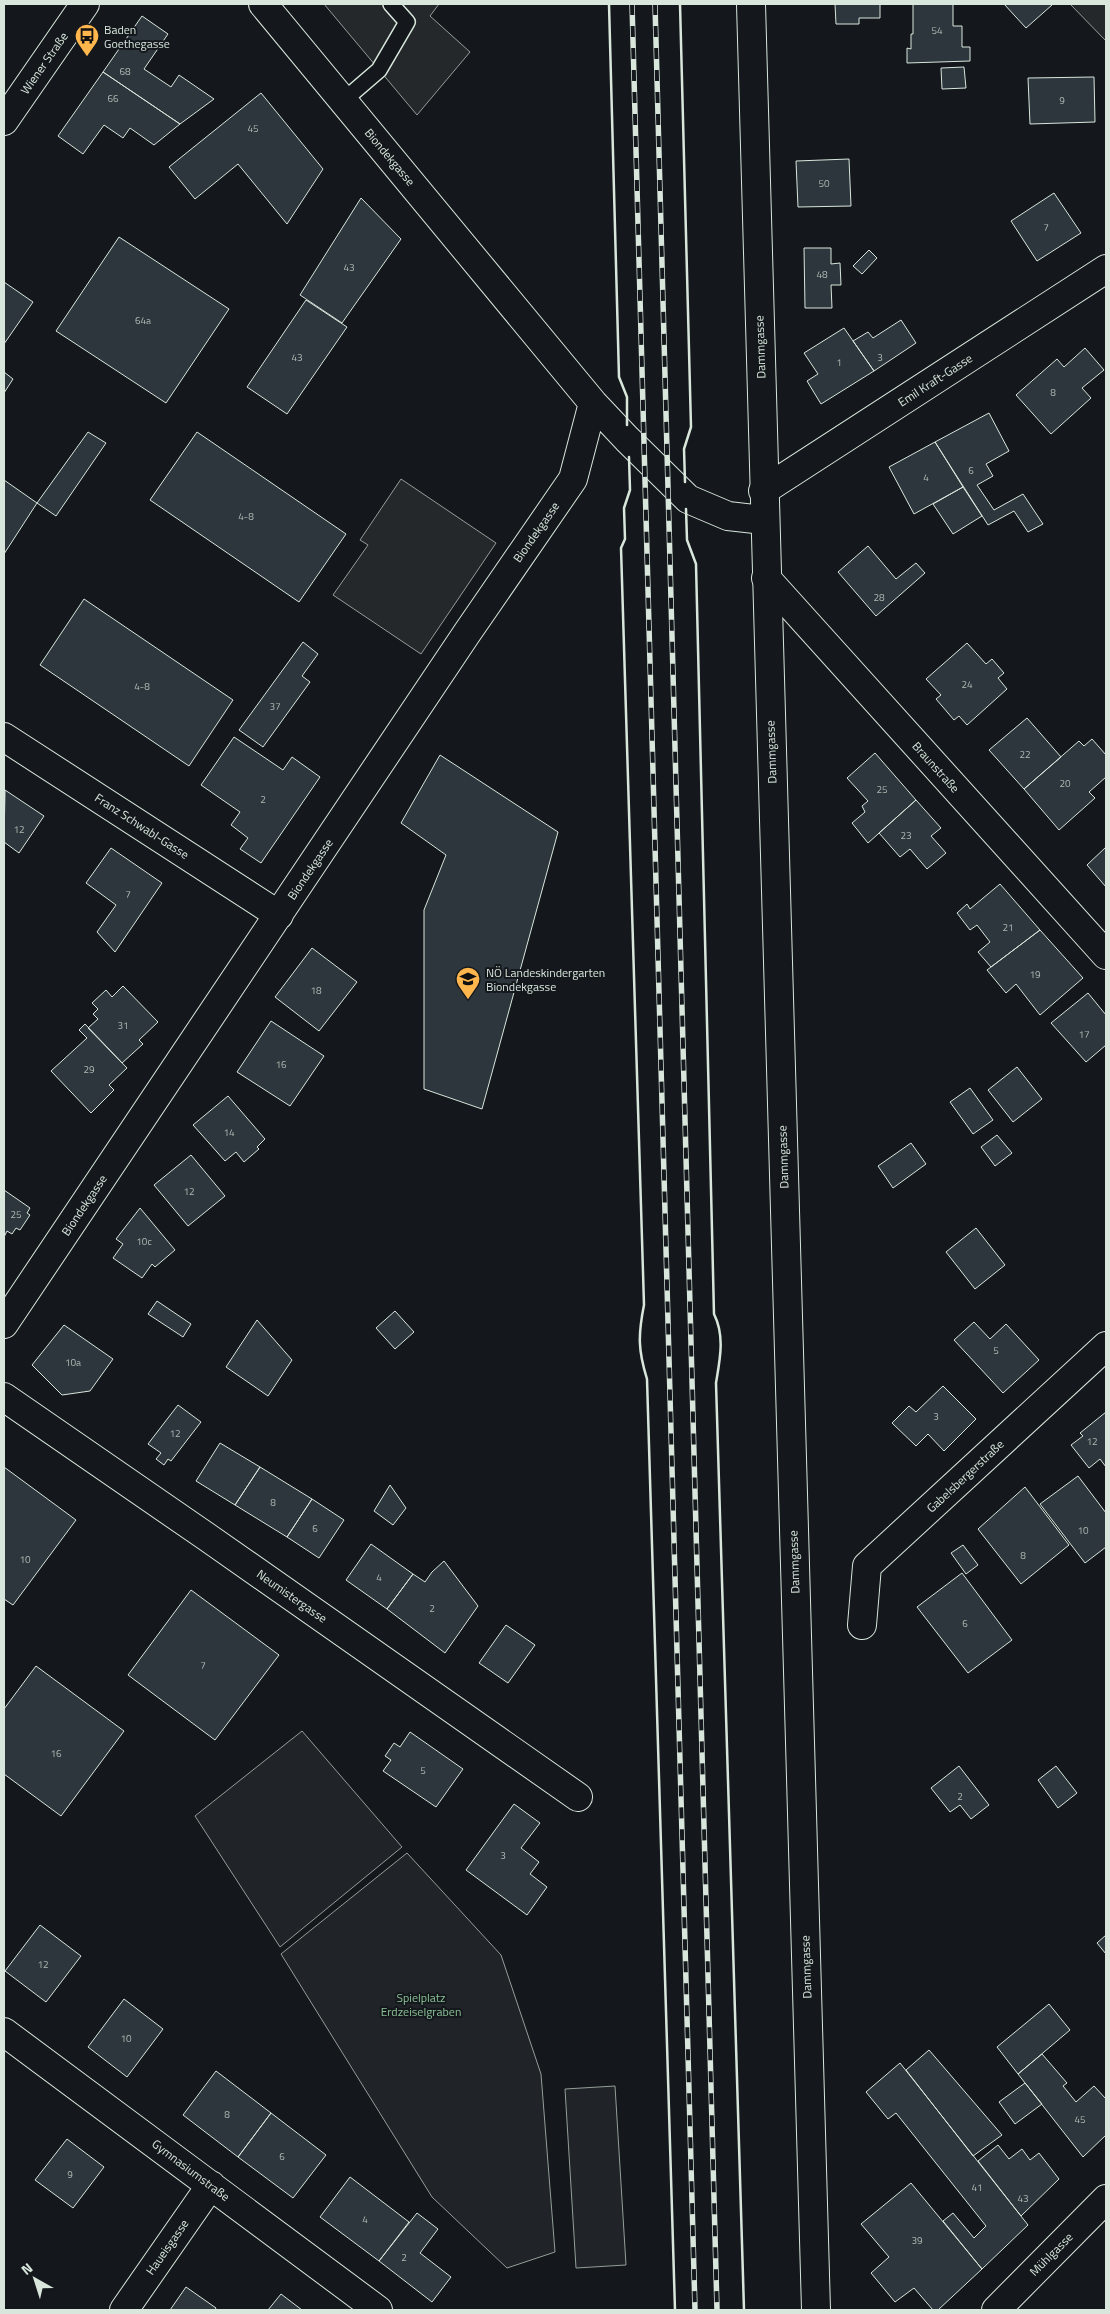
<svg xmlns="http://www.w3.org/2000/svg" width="1110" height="2314" font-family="'Titillium Web',sans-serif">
  <rect width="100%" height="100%" fill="#14181c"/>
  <!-- green -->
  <path fill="#202428" stroke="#939e99" d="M302,1731L402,1847L280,1947L195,1816Z
    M407,1853L501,1955L541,2074L555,2252L507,2268L432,2197L281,1954Z
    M615,2086L626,2265L576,2268L565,2089Z"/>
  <!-- parking -->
  <path fill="#24282b" stroke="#939e99" d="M324,4H439L430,16L470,52L417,115Z
    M1070,4H1106V41Z
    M401,479L496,543L421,654L333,595L368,545L360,540Z"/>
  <!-- building -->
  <path fill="#2c363c" stroke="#d8e6dc" d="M835,4H880V18H859V24H836Z
    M913,4H953V26H962V47H970V61L907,63V48L911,49V34H913Z
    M1004,4H1050L1052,5L1026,28Z
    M142,16L168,34L144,69L171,87L179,75L214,99L180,124L103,72Z
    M964,67L966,88L942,89L941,68Z
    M103,72L180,124L154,145L130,128L123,138L104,125L83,154L58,136Z
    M1094,77L1095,122L1030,124L1028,78Z
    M261,93L323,169L287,224L238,164L195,199L169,167Z
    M849,159L851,206L798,207L796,161Z
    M1054,193L1081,233L1037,261L1011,221Z
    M361,198L401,239L342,323L300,295Z
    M119,237L229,309L166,403L56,331Z
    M804,248H831V264L840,263L841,285H831L832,308H805Z
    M869,250L877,258L862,274L853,266Z
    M4,282L33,302L4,344Z
    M306,300L347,327L287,414L247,387Z
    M901,320L916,343L874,371L853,341L868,332L873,338Z
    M844,328L874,371L821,404L807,381L818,374L804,353Z
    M1085,348L1104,370L1082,388L1091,398L1051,434L1016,395L1057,359L1064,367Z
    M4,372L13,379L4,393Z
    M989,413L1009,451L986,464L993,476L977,485L994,510L1023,494L1043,524L1028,532L1014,511L988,525L935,442Z
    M88,432L106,443L56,516L37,503Z
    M197,432L346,534L299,602L150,500Z
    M935,442L963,487L914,514L889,467Z
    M4,480L37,503L4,554Z
    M963,487L982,516L953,534L933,504Z
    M868,546L896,579L916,563L925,573L876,616L838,572Z
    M84,599L233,700L189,766L40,665Z
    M303,642L318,654L302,676L310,682L263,747L239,730Z
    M967,643L986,664L992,659L1004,673L998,678L1007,689L967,725L959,716L954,720L936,699L941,695L926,679Z
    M1027,718L1061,757L1024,789L989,750Z
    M234,737L283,770L292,757L320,777L261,863L240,849L248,838L231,825L240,812L201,785Z
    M1092,739L1106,755V777L1089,792L1095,798L1059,830L1024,789L1079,741L1084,746Z
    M875,753L916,800L868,843L852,823L865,812L862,806L868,801L847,778Z
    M440,755L558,832L482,1109L424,1089V910L446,855L401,823Z
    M5,790L44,816L19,853L4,842Z
    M916,800L941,828L931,836L946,853L927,869L910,849L900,857L879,833Z
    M1106,847V887L1087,865Z
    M111,848L162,883L115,952L97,932L116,905L86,883Z
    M1000,884L1040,930L991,967L978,952L990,942L977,925L970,930L957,913L967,904L970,909Z
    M1040,930L1083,978L1040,1015L1016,984L1006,993L987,970Z
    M312,948L357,982L319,1031L275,997Z
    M123,986L158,1022L139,1040L143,1044L122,1063L88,1028L98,1019L93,1014L98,1009L92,1003L106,990L112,997Z
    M1088,993L1106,1015V1045L1086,1062L1051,1023Z
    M271,1021L324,1056L290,1106L237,1072Z
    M85,1024L127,1068L109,1085L114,1090L91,1113L51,1071L87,1038L79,1030Z
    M1017,1067L1042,1099L1013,1122L988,1090Z
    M970,1088L993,1120L973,1134L950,1102Z
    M228,1096L265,1139L257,1147L259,1149L244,1162L236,1152L225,1161L193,1125Z
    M997,1135L1012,1153L995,1166L981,1147Z
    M911,1143L926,1164L893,1188L878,1166Z
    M191,1155L225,1196L188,1226L154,1185Z
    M4,1190L30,1208L27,1213L30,1215L20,1230L16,1228L12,1234L7,1231L4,1237Z
    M140,1208L175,1250L155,1267L152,1264L142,1278L113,1258L123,1244L116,1239Z
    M976,1228L1005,1265L975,1289L946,1252Z
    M157,1301L191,1324L183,1337L148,1314Z
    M395,1311L414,1332L395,1349L376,1328Z
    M257,1320L292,1360L268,1396L226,1367Z
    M974,1322L990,1339L1006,1324L1039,1360L1003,1393L954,1340Z
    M64,1325L113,1359L90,1391L62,1395L32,1365Z
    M943,1386L976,1419L944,1451L928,1434L916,1446L892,1423L909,1406L916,1412Z
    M178,1405L201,1422L171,1461L168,1459L164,1465L156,1459L161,1453L148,1444Z
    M1106,1412V1467L1100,1459L1089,1468L1071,1445L1083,1436L1080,1433Z
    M220,1443L260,1467L235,1505L196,1481Z
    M4,1467L76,1520L13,1605L4,1599Z
    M260,1467L312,1499L287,1537L235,1505Z
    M1078,1476L1106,1513V1547L1085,1563L1040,1504Z
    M390,1485L406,1508L393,1525L374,1511Z
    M1025,1487L1069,1545L1021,1584L978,1529Z
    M312,1499L344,1520L319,1558L287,1537Z
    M371,1544L413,1574L387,1609L346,1580Z
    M963,1545L978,1565L966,1574L951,1553Z
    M444,1561L478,1606L445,1653L387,1609L413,1574L425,1582L432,1572Z
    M962,1573L1012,1640L968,1673L917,1607Z
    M191,1590L279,1655L215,1740L128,1675Z
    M506,1625L535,1645L508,1683L479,1663Z
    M36,1666L124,1731L61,1816L4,1774V1709Z
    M410,1732L463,1769L436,1807L383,1771L391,1760L385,1756L394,1743L400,1747Z
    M959,1766L989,1805L971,1819L960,1805L950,1812L931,1788Z
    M1056,1766L1077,1793L1058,1808L1038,1780Z
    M514,1804L540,1823L521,1848L539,1862L530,1874L547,1887L527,1915L466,1870Z
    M40,1925L81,1956L46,2002L5,1971Z
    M1106,1935V1954L1097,1943Z
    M124,1999L163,2029L127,2077L88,2047Z
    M1049,2004L1070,2030L1018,2074L997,2047Z
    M929,2050L1002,2135L973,2156L906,2070Z
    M1042,2054L1067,2083L1063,2086L1076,2102L1094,2086L1106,2099V2135L1083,2157L1018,2074Z
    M900,2063L1028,2225L982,2269L943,2221L953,2213L974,2238L986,2226L896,2113L888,2119L866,2092Z
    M216,2071L271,2113L238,2157L183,2115Z
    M1025,2083L1042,2104L1015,2124L999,2102Z
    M271,2113L326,2155L293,2198L238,2157Z
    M67,2139L104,2167L73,2208L35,2180Z
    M998,2145L1009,2159L1022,2149L1030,2160L1039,2153L1059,2179L1021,2216L978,2161Z
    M350,2177L409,2222L379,2261L320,2217Z
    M911,2183L982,2269L938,2310H933L914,2288L895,2302L871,2273L889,2257L861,2224Z
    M417,2213L438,2229L420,2253L451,2277L432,2302L379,2261Z
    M186,2287L216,2308L215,2310H170Z
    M281,2294L302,2310H268Z"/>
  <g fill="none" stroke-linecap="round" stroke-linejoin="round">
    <defs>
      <path id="service" d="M343,101L379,70L407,22L391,4"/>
      <path id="minor" d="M263,4L593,403L627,439L688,499L728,516L764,520
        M4,121L85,4
        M763,491L1106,269
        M766,578L1106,955
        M4,737L279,915
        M4,1324L467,633L573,479L593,403
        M4,1397L207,1537L578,1797
        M862,1625L867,1566L1106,1346
        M4,2032L378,2310
        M124,2310L211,2185"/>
      <path id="tertiary" d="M996,2310L1106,2199"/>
      <path id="primary" d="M751,4L816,2310"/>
    </defs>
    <!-- service casing -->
    <use href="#service" stroke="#d8e6dc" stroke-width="18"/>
    <!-- minor casing -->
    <use href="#minor" stroke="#d8e6dc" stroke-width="30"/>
    <!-- tertiary casing -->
    <use href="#tertiary" stroke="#d8e6dc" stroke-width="30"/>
    <!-- primary casing -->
    <use href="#primary" stroke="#d8e6dc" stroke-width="30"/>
    <!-- service -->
    <use href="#service" stroke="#14181c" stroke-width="15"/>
    <!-- minor -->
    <use href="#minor" stroke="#14181c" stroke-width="28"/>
    <!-- tertiary -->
    <use href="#tertiary" stroke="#14181c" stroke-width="28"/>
    <!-- primary -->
    <use href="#primary" stroke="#14181c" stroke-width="28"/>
    <defs>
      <path id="rail" d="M632,4L695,2310
        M655,4L717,2310"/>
    </defs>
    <!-- rail casing -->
    <use href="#rail" stroke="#d8e6dc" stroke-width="5.5"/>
    <!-- rail -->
    <use href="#rail" stroke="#14181c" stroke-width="4" stroke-dasharray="11" stroke-linecap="butt"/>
    <!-- wall -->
    <path stroke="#d8e6dc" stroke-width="2.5" d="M609,4L619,377L627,397V425
      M680,4L691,427L684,449L685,482
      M629,457L630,490L624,508L625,539L621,548L644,1305C638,1335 638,1350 647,1379L675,2310
      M686,509L687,540L696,564L714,1314C725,1336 720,1359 716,1383L744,2310"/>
  </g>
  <!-- icons -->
  <defs>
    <symbol id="bus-pin" viewBox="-11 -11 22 30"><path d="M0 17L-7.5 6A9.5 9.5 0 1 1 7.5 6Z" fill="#ffb74d" stroke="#14181c"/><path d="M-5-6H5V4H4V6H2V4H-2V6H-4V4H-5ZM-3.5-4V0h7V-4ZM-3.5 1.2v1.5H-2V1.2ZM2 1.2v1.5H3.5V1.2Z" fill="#111"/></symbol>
    <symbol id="school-pin" viewBox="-11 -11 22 30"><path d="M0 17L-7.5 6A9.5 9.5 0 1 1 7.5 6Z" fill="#ffb74d" stroke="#14181c"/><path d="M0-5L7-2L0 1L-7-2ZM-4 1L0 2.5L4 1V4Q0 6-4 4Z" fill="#111"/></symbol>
  </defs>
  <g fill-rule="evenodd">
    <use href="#bus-pin" x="73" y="22" width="28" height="38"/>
    <use href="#school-pin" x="454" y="965" width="28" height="38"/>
  </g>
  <g text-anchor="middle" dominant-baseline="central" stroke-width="4" stroke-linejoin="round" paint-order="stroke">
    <!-- number labels -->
    <g font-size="10" fill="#adbab4">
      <text x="937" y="30">54</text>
      <text x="125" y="71">68</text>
      <text x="113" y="98">66</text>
      <text x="1062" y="100">9</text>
      <text x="253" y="128">45</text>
      <text x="824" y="183">50</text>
      <text x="1046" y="227">7</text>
      <text x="349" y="267">43</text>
      <text x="822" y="274">48</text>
      <text x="143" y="320">64a</text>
      <text x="297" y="357">43</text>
      <text x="880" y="357">3</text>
      <text x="839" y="362">1</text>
      <text x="1053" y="392">8</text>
      <text x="971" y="470">6</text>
      <text x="926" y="477">4</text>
      <text x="246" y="516">4-8</text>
      <text x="879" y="597">28</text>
      <text x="967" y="684">24</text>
      <text x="142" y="686">4-8</text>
      <text x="275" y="706">37</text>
      <text x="1025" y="754">22</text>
      <text x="1065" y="783">20</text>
      <text x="882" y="789">25</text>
      <text x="263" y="799">2</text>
      <text x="19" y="829">12</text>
      <text x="906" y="835">23</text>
      <text x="128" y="894">7</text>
      <text x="1008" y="927">21</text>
      <text x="1035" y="974">19</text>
      <text x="316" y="990">18</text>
      <text x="123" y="1025">31</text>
      <text x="1084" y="1034">17</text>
      <text x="281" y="1064">16</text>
      <text x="89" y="1069">29</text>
      <text x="229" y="1132">14</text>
      <text x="189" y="1191">12</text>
      <text x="16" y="1214">25</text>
      <text x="144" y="1241">10c</text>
      <text x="996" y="1350">5</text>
      <text x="73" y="1362">10a</text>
      <text x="936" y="1416">3</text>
      <text x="175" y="1433">12</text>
      <text x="1092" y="1441">12</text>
      <text x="273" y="1502">8</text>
      <text x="315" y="1528">6</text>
      <text x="1083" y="1530">10</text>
      <text x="1023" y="1555">8</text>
      <text x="25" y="1559">10</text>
      <text x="379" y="1577">4</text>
      <text x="432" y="1608">2</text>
      <text x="965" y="1623">6</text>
      <text x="203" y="1665">7</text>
      <text x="56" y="1753">16</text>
      <text x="423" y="1770">5</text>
      <text x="960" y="1796">2</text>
      <text x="503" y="1855">3</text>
      <text x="43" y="1964">12</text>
      <text x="126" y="2038">10</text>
      <text x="227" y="2114">8</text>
      <text x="1080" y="2119">45</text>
      <text x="282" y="2156">6</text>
      <text x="70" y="2174">9</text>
      <text x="977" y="2187">41</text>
      <text x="1023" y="2198">43</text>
      <text x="365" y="2219">4</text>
      <text x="917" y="2240">39</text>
      <text x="404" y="2257">2</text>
    </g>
    <!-- poi labels -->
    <g font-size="12" fill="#d8e6dc" stroke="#14181c" text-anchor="start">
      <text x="104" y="29">Baden<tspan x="104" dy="14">Goethegasse</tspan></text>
      <text x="486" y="972">NÖ Landeskindergarten<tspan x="486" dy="14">Biondekgasse</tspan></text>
    </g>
    <!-- street labels -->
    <g font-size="12" fill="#d8e6dc" stroke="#14181c">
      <text transform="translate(44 63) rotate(-55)">Wiener Straße</text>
      <text transform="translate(390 157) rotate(50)">Biondekgasse</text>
      <text transform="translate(760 347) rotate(-92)">Dammgasse</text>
      <text transform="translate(935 380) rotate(-33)">Emil Kraft-Gasse</text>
      <text transform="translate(536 532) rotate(-55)">Biondekgasse</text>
      <text transform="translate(771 752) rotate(-92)">Dammgasse</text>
      <text transform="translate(936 767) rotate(48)">Braunstraße</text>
      <text transform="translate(142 826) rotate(33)">Franz Schwabl-Gasse</text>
      <text transform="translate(310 869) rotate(-56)">Biondekgasse</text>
      <text transform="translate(783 1157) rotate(-92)">Dammgasse</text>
      <text transform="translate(84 1205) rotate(-56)">Biondekgasse</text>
      <text transform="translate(965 1476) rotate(-43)">Gabelsbergerstraße</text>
      <text transform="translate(794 1562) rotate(-92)">Dammgasse</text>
      <text transform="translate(292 1596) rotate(35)">Neumistergasse</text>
      <text transform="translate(806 1967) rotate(-92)">Dammgasse</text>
      <text transform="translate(191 2170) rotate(37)">Gymnasiumstraße</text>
      <text transform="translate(167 2247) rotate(-55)">Haueisgasse</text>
      <text transform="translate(1051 2254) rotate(-45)">Mühlgasse</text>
    </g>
    <!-- park labels -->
    <g font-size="12" fill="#8ac095" stroke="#14181c">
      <text x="421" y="1997">Spielplatz<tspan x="421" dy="14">Erdzeiselgraben</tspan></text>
    </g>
  </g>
  <!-- border -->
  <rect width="1110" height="2314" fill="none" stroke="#d8e6dc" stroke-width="10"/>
  <!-- north arrow -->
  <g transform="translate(35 2279) rotate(321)" stroke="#14181c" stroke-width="4" paint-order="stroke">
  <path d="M0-4L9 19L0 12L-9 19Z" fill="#d8e6dc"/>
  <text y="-8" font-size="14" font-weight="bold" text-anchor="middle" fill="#d8e6dc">N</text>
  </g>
</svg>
